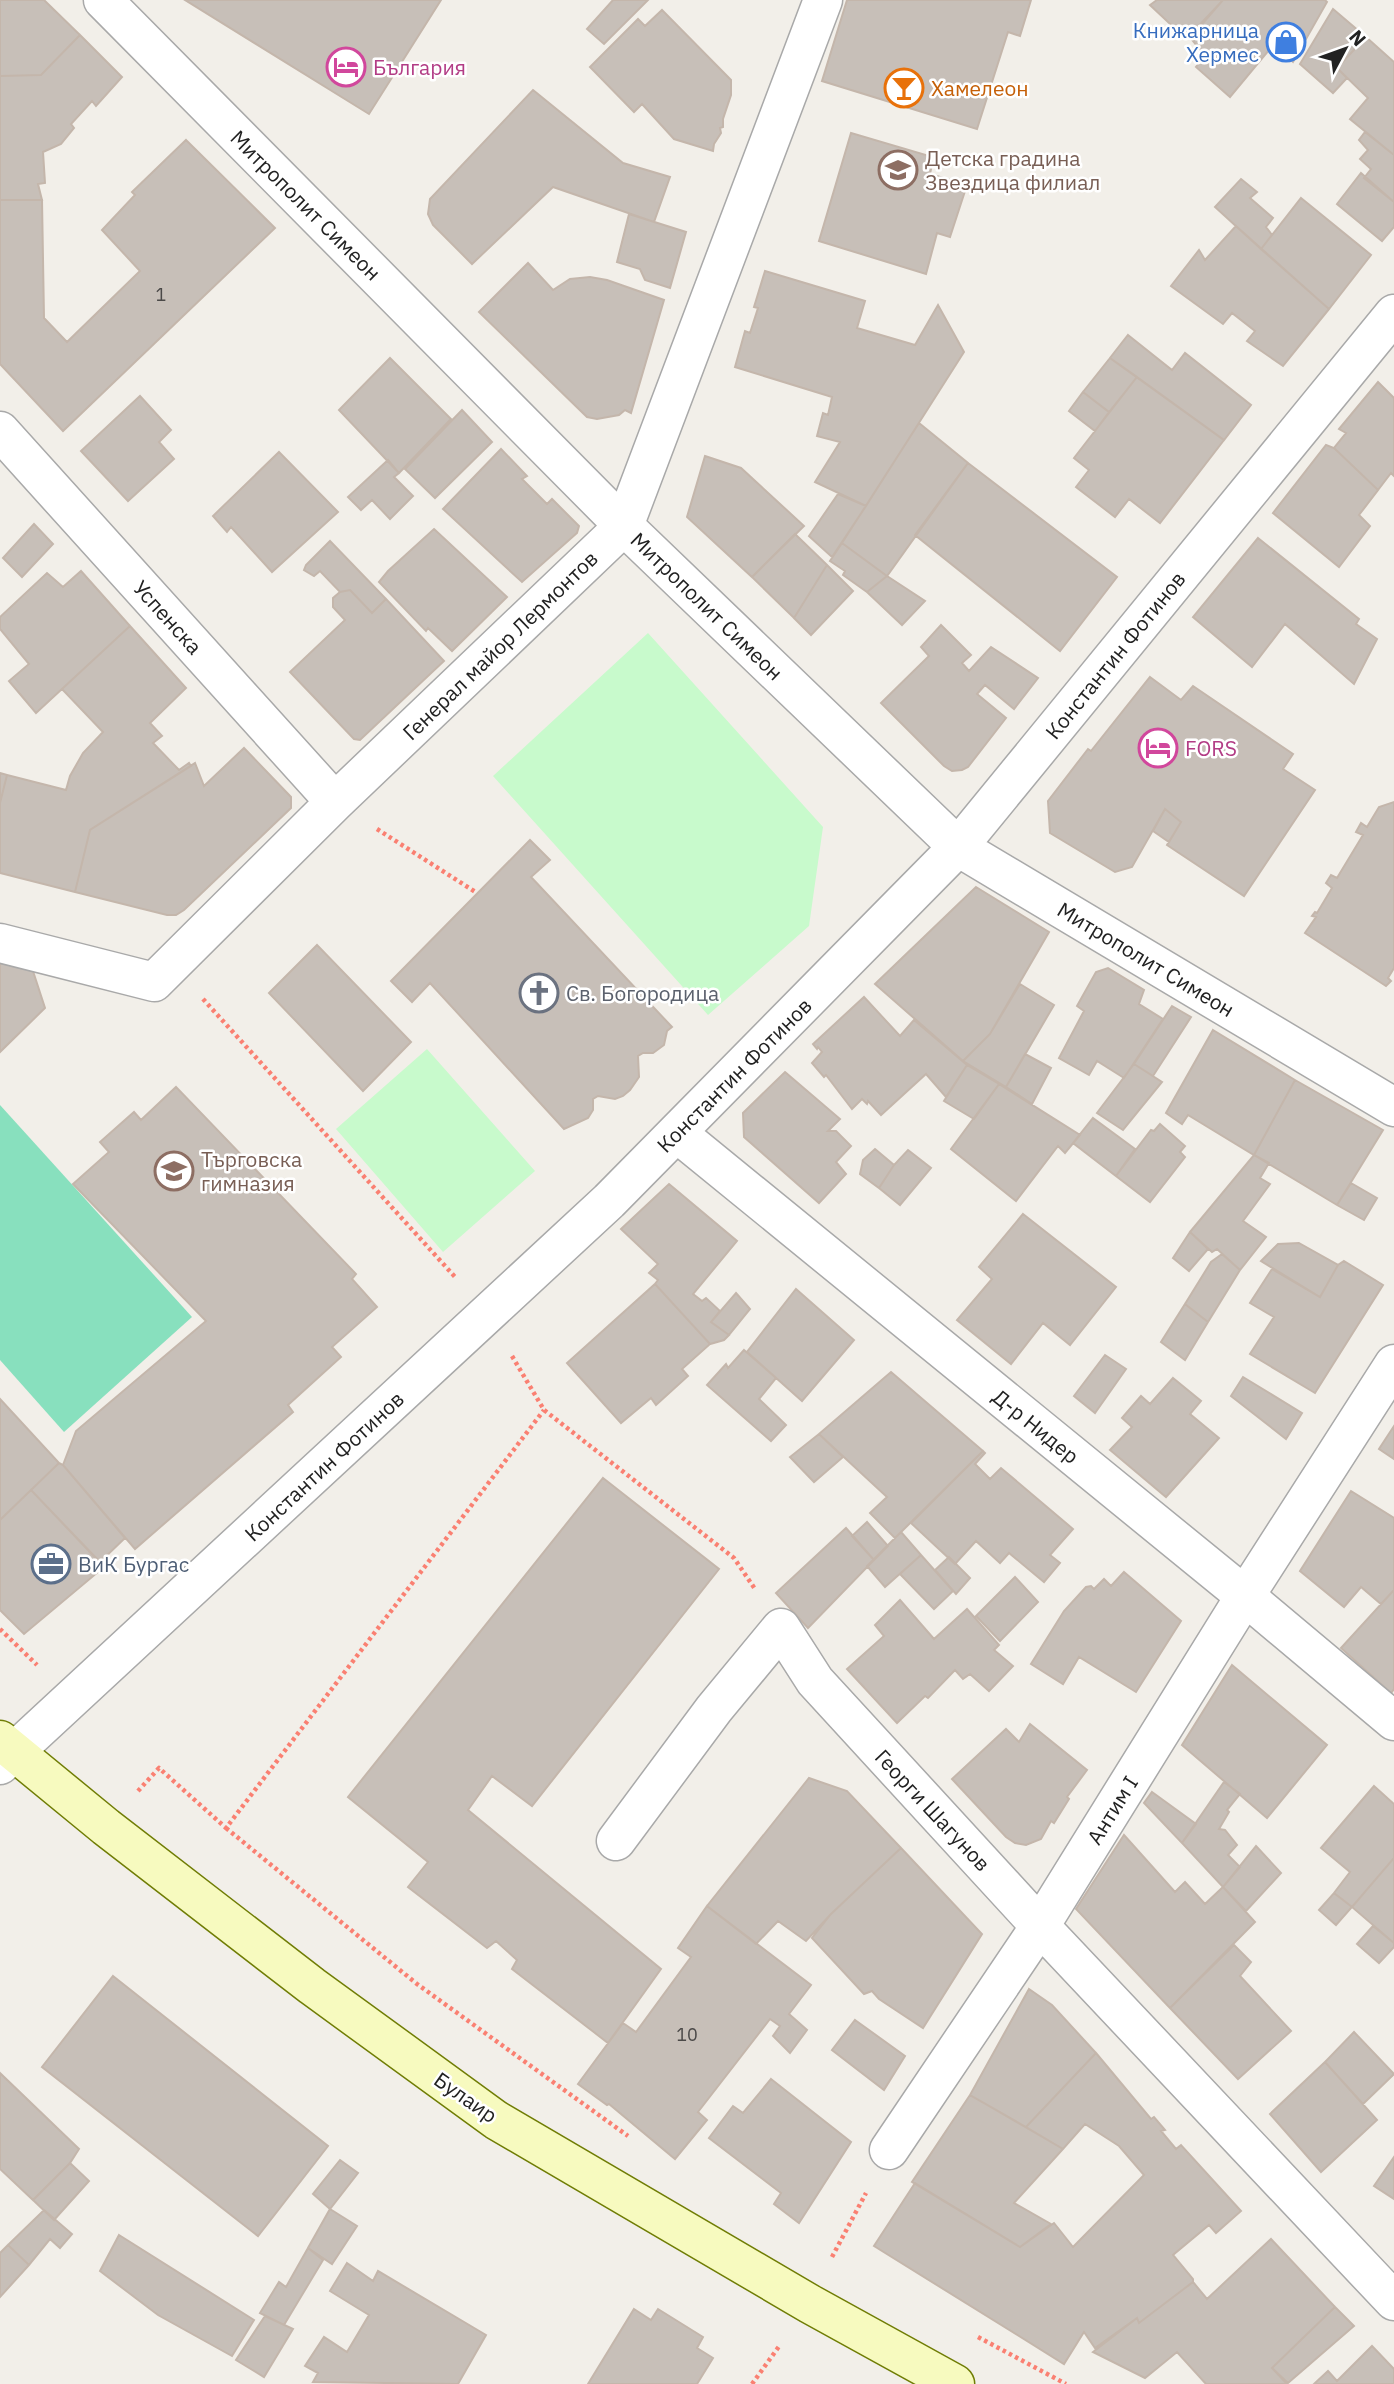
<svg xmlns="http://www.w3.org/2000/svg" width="1394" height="2384" font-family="'IBM Plex Sans',sans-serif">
  <rect width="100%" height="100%" fill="#f2efe9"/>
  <!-- park -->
  <path fill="#c8facc" d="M648,633L823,827L809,926L708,1015L493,776Z
    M427,1049L535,1171L443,1252L336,1129Z"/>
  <!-- pitch -->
  <path fill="#88e0be" d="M0,1105L192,1317L64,1432L0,1360Z"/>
  <!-- building -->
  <path fill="#c7bfb8" stroke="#c4b6ab" stroke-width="2" d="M0,0H44L80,35L41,75L0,76Z
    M185,0H441L369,114Z
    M613,0H648L604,44L587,29Z
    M847,0H1031L1020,36L1008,32L977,129L822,81Z
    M1157,0H1223L1204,22L1185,38L1150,5Z
    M1223,0H1325L1327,2L1293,62L1274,44L1230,97L1196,67L1205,56L1189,36Z
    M1333,9L1366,37L1337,68L1347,78L1333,93L1300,64Z
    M662,10L731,80V95L723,119V127L720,128L721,133L714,144L713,151L674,139L642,104L634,112L590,67L638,19L645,26Z
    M80,35L122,77L96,106L92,101L71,124L74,128L61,144L43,152L45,183L38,184L42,200H0V76L41,75Z
    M1366,37L1394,62V155L1350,119L1368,98L1337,68Z
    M533,90L623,163L670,177L654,222L553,187L472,264L433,225L428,214L430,199Z
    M1365,132L1394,155V202L1364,178L1371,169L1360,159L1368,150L1359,140Z
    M851,133L926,155L932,164L930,174L967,185L950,237L937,233L926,274L819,241Z
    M186,140L275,228L63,431L0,364V200H42L44,318L67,342L140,271L102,230L135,195L132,192Z
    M1361,173L1394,202V227L1382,241L1337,204Z
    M1241,179L1257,192L1250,198L1273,218L1266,227L1272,235L1261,249L1215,207Z
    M1301,198L1371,255L1329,309L1261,249Z
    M629,214L686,232L670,288L645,280L640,269L617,262Z
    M1236,226L1329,309L1283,366L1247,341L1255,331L1232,313L1223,324L1171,286L1199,250L1205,260Z
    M528,263L553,290L570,279L590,277L607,280L664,300L631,413L625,410L619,415L597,419L587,417L479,312Z
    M765,271L865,301L857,328L915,345L938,305L964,352L866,506L815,482L840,442L817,436L823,413L828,415L832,397L735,367L745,331L750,333L758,308L754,307Z
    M1128,335L1172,370L1185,353L1251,405L1224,440L1110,358Z
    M390,358L451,419L399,473L339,410Z
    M1110,358L1137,377L1109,412L1083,392Z
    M1137,377L1224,440L1160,523L1129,499L1115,517L1076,487L1089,470L1074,458Z
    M1378,382L1394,398V476L1391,473L1378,490L1334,448L1346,433L1339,429Z
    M1083,392L1109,412L1095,431L1069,411Z
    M140,396L171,430L159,442L174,459L128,501L81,451Z
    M462,410L492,442L435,498L405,469Z
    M919,423L968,463L887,576L842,543Z
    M1326,445L1334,448L1378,490L1359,515L1370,526L1339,567L1273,513Z
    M501,449L527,476L522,479L547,504L552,499L579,526L577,533L522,582L443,509Z
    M279,452L338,512L272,572L231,527L227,532L213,516Z
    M705,456L741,468L804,526L752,577L687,517Z
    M388,460L399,473L394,477L413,496L390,519L372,500L361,510L348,497Z
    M968,463L1117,577L1060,651L915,535Z
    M838,494L866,506L832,557L809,536Z
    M34,524L53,544L22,577L3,558Z
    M434,529L507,597L452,651L428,628L426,631L379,582L388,571Z
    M795,534L827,565L794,618L752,577Z
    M1258,538L1359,619L1356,624L1377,639L1354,684L1285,624L1252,667L1193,617Z
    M330,541L386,599L372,613L350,590L340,592L320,571L314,576L304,570L306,565Z
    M842,543L887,576L867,592L843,575L845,571L830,561Z
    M827,565L853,591L811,635L794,618Z
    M81,571L130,626L36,713L9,681L29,664L0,629V617L47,573L63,587Z
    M887,576L925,601L902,625L867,592Z
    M350,590L372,613L386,599L444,661L360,740L354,739L290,672L345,620L333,607V598L340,592Z
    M941,625L971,655L962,663L969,671L991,647L1038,678L1014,709L985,685L977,694L1006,718L968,767L962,770L952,771L944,766L881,703L929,656L921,647Z
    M130,626L186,688L150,723L162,736L153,743L179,770L189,763L191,766L90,830L75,892L0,873V803L7,775L66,790L70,776L83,753L103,732L62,689Z
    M1150,677L1181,700L1193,686L1293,754L1283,769L1315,790L1244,896L1167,845L1181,822L1165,809L1132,867L1115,872L1050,833L1048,801L1088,749L1091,751Z
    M244,748L291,797V808L184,910L176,915H167L75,892L90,830L195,763L204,786Z
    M0,773L7,775L0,803Z
    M1394,802V968L1388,978L1391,981L1386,986L1305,933L1316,917L1312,916L1315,912L1317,913L1332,888L1326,883L1331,875L1337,878L1363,835L1356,832L1361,823L1367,827L1379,807Z
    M1165,809L1181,822L1169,842L1153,831Z
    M530,840L550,860L531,877L672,1027L667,1031L664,1045L653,1053H643L638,1056L639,1077L630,1090L623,1096L615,1099L598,1096L593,1099V1110L588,1118L564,1129L430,983L412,1002L391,981Z
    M976,887L1049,932L990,1034L963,1061L875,984Z
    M317,945L411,1042L363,1091L269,993Z
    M0,960L32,968L45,1008L0,1052Z
    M1108,968L1144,990L1139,1004L1163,1019L1124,1078L1097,1061L1089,1075L1059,1058L1084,1011L1077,1006L1096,972Z
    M1020,984L1054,1005L1006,1087L963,1061L990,1034Z
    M864,997L900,1036L914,1020L967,1065L946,1097L926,1074L881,1115L868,1101L867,1104L862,1099L852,1109L826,1075L824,1077L812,1063L822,1052L818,1047L817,1049L813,1044Z
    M1172,1006L1191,1017L1153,1076L1134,1064Z
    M1213,1030L1295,1080L1254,1155L1188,1115L1182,1124L1166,1113Z
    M1025,1054L1051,1068L1032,1104L1006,1087Z
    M1134,1064L1162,1082L1123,1130L1097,1113Z
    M967,1065L999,1084L974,1119L944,1101Z
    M785,1072L840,1119L828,1131H836L851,1146L836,1162L846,1174L819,1203L744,1137L743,1113Z
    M1295,1080L1383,1130L1337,1205L1254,1155Z
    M999,1084L1080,1135L1065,1153L1058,1146L1016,1201L951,1149Z
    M176,1087L356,1274L352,1279L377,1307L332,1347L341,1357L288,1405L293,1412L135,1549L63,1465L76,1431L206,1321L73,1184L109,1152L100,1142L134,1112L141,1120Z
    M1093,1118L1135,1149L1116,1176L1073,1143Z
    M1160,1124L1185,1146L1180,1152L1185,1157L1150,1202L1116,1176L1151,1130L1154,1131Z
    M875,1149L894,1165L879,1188L860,1174L863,1160Z
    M908,1150L931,1168L900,1205L879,1188L894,1165Z
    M1254,1155L1269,1163L1260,1178L1270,1184L1243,1221L1266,1237L1240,1270L1217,1249L1212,1252L1190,1232Z
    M1351,1183L1377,1198L1364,1220L1337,1205Z
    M669,1184L737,1241L693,1294L702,1301L706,1298L720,1311L711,1322L729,1335L724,1340L710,1344L655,1284L658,1280L649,1273L658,1264L621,1229Z
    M1023,1214L1116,1287L1070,1345L1043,1323L1011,1364L957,1320L992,1279L979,1267Z
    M1190,1232L1208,1249L1189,1271L1173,1258Z
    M1299,1243L1338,1265L1320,1297L1261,1261L1278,1244Z
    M1222,1254L1240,1270L1208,1322L1185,1304L1211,1262Z
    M1344,1261L1383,1285L1315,1393L1250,1354L1274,1317L1250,1303L1272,1269L1320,1297L1338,1265Z
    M655,1284L710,1344L682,1369L688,1376L656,1405L651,1398L621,1423L567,1363Z
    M796,1289L854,1340L802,1401L747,1352Z
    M736,1293L750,1309L729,1335L711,1322Z
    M1185,1304L1208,1322L1185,1360L1161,1342Z
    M744,1350L776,1378L759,1399L786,1425L771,1441L707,1385L726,1364L728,1368Z
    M1105,1355L1126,1369L1095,1413L1074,1396Z
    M891,1372L983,1451L895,1538L870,1513L887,1497L819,1434Z
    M1243,1377L1302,1413L1286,1439L1231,1396Z
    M1173,1378L1201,1401L1190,1414L1219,1438L1166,1497L1110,1450L1132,1427L1122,1418L1141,1396L1150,1404Z
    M0,1399L59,1463L0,1520Z
    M1394,1426V1459L1379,1449Z
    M819,1434L843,1457L814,1482L790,1457Z
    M983,1451L985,1453L975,1464L990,1479L1001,1468L1073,1529L1050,1555L1060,1563L1044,1582L1009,1553L1000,1563L976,1541L955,1564L911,1523Z
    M59,1463L63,1465L125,1538L100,1562L31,1490Z
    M603,1478L719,1569L532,1806L492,1776L468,1810L661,1969L608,2043L512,1969L517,1960L496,1941L487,1948L408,1887L428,1862L348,1797Z
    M31,1490L104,1567L24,1634L0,1610V1520Z
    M1351,1491L1394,1518V1590L1381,1604L1361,1587L1344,1607L1300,1571Z
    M867,1522L888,1546L874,1560L852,1536Z
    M846,1528L874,1560L808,1628L776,1593Z
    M901,1532L921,1555L885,1587L867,1566Z
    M921,1555L953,1591L934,1609L900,1574Z
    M949,1557L970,1578L956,1594L935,1570Z
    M1124,1572L1181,1621L1136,1692L1079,1657L1063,1684L1031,1664L1064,1611L1086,1587L1091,1586L1094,1589L1104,1579L1111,1586Z
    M1015,1577L1038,1602L1000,1641L976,1616Z
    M1394,1590V1689L1391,1693L1341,1648Z
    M900,1600L934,1639L967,1609L999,1645L994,1650L1013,1666L989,1691L970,1674L963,1679L955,1670L928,1698L925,1696L897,1723L847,1669L884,1636L875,1625Z
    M1232,1665L1327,1745L1267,1818L1182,1745Z
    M1030,1724L1087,1770L1067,1797L1069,1799L1054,1823L1051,1821L1041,1839L1026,1845L1015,1843L1006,1837L952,1779L1006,1729L1019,1742Z
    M809,1778L847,1791L901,1848L831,1914L806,1941L778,1921L756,1944L707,1906Z
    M1224,1782L1240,1794L1227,1810L1229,1812L1219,1829L1225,1830L1237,1845L1228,1855L1240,1867L1223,1887L1182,1843Z
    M1374,1786L1394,1804V1858L1352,1907L1334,1893L1350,1872L1321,1848Z
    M1152,1792L1196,1824L1182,1843L1144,1803Z
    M1124,1835L1175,1892L1185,1882L1205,1904L1223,1887L1255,1922L1170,2008L1076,1909Z
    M1256,1846L1281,1873L1246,1911L1223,1887Z
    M901,1848L982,1934L923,2028L879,1999L872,1991L864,1994L812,1938L831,1914Z
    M1394,1858V1943L1352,1907Z
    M1334,1893L1352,1907L1336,1925L1319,1910Z
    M707,1906L811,1985L789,2014L807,2030L790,2053L773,2036L780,2026L770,2019L698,2112L707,2120L675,2159L609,2104L607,2105L578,2084L623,2023L636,2032L691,1957L678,1948Z
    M1373,1926L1394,1943V1947L1379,1963L1357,1944Z
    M1234,1945L1251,1962L1240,1976L1291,2031L1238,2079L1170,2008Z
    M113,1976L328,2146L258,2236L42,2067Z
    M1029,1989L1052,2005L1096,2053L1026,2127L970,2095Z
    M855,2020L905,2056L884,2090L832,2050Z
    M1354,2032L1394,2074L1363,2104L1325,2062Z
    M1096,2053L1151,2119L1154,2117L1165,2130L1161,2131L1176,2149L1181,2145L1241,2211L1216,2233L1209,2225L1173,2255L1193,2279V2282L1139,2323L1137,2318L1095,2348L1084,2332L1064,2364L874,2246L915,2183L1020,2247L1054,2223L1073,2247L1144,2175L1119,2146L1085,2124L1063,2149L1026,2127Z
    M1325,2062L1377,2120L1321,2172L1270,2114Z
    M0,2073L79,2149L70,2163L33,2200L0,2169Z
    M771,2079L851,2142L799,2223L774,2204L781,2193L709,2138L733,2106L743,2113Z
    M970,2095L1063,2149L1014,2203L1051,2224L1020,2247L912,2182Z
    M1394,2157V2199L1374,2186Z
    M340,2160L358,2173L330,2209L313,2194Z
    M70,2163L89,2181L54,2220L33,2200Z
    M330,2209L357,2226L332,2264L308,2248Z
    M44,2210L72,2234L60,2248L50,2239L29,2265L8,2245Z
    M119,2235L254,2320L232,2356L158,2315L100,2271Z
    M1271,2239L1335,2307L1272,2368L1287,2384H1206L1177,2352L1145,2378L1093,2352L1137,2318L1139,2323L1193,2282L1207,2299Z
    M8,2245L29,2265L0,2297V2253Z
    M308,2248L323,2260L284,2325L260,2313L279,2282L286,2287Z
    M347,2263L373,2281L378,2271L486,2335L458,2384L313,2382L318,2373L305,2366L324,2337L347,2352L369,2315L330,2291Z
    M1335,2307L1354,2326L1288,2383L1272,2368Z
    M634,2309L651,2320L658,2309L703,2337L697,2348L713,2358L697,2384H588Z
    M265,2316L293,2329L264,2377L236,2360Z
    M1372,2346L1394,2369V2384H1314L1328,2371L1337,2381Z"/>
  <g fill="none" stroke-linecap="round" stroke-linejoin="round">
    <defs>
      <path id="minor" d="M103,0L624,526L958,847L1394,1107
        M0,431L335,802
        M0,943L154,982L335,802L624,526L823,0
        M677,1133L1245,1596L1394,1721
        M0,1765L609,1201L958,847L1394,314
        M616,1841L714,1709L781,1628L815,1681L1040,1926L1394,2301
        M889,2150L1040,1926L1245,1596L1394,1364"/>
      <path id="secondary" d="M0,1740L106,1827L312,1986L496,2120L810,2304L955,2384"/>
    </defs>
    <!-- minor casing -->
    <use href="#minor" stroke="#a9a9a9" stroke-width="41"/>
    <!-- secondary casing -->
    <use href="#secondary" stroke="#707d05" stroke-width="41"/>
    <!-- path -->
    <path stroke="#fa8072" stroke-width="4.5" stroke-dasharray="3.5 3.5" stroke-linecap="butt" d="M377,829L477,893
      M203,999L456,1278
      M512,1356L544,1410L734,1558L755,1589
      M0,1629L37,1665
      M138,1791L159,1768L226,1828L544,1410
      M226,1828L417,1984L628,2136
      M832,2257L866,2193
      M978,2337L1066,2384
      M752,2384L780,2345"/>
    <!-- minor -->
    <use href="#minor" stroke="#fff" stroke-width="38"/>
    <!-- secondary -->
    <use href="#secondary" stroke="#f7fabf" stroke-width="38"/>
  </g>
  <!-- icons -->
  <defs>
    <symbol id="shop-ring" viewBox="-11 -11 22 22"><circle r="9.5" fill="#fff" stroke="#3f7fe0" stroke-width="1.5"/><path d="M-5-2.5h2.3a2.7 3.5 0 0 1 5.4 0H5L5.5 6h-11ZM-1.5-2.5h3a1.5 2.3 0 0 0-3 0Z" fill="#3f7fe0"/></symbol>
    <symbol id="hotel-ring" viewBox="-11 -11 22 22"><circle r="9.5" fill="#fff" stroke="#d1479c" stroke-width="1.5"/><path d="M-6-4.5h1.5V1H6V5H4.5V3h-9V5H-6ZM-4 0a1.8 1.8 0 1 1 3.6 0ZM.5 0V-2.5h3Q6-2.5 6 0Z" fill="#d1479c"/></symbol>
    <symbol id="bar-ring" viewBox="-11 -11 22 22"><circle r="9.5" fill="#fff" stroke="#e8710a" stroke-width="1.5"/><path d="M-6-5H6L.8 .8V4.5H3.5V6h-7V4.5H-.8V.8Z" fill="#e8710a"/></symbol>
    <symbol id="school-ring" viewBox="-11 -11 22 22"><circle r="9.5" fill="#fff" stroke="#8d6e63" stroke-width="1.5"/><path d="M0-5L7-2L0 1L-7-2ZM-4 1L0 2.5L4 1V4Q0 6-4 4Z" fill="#8d6e63"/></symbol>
    <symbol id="church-ring" viewBox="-11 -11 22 22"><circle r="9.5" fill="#fff" stroke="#6b7280" stroke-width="1.5"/><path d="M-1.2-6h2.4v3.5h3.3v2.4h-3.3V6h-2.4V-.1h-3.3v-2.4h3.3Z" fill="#6b7280"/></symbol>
    <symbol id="office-ring" viewBox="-11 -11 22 22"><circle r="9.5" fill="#fff" stroke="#5c6f8a" stroke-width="1.5"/><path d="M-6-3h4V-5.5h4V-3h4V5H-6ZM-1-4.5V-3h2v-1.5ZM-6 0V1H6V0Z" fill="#5c6f8a"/></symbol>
  </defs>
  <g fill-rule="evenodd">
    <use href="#shop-ring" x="1264" y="20" width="44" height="44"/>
    <use href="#hotel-ring" x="324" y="45" width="44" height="44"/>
    <use href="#bar-ring" x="882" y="66" width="44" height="44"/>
    <use href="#school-ring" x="876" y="148" width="44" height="44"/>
    <use href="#hotel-ring" x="1136" y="726" width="44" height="44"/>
    <use href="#church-ring" x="517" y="971" width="44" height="44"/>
    <use href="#school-ring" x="152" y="1149" width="44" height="44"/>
    <use href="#office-ring" x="29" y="1542" width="44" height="44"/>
  </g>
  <g text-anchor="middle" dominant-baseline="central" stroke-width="5" stroke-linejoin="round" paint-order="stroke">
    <!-- number labels -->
    <g font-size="18" fill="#4b4948">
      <text x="161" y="294">1</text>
      <text x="687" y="2034">10</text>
    </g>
    <!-- shop labels -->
    <g font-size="21" fill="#366cbe" stroke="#fff" text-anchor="end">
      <text x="1259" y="30">Книжарница<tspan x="1259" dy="24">Хермес</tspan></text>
    </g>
    <!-- hotel labels -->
    <g font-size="21" fill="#b23c85" stroke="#fff" text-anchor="start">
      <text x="373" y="67">България</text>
      <text x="1185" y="748">FORS</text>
    </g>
    <!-- food labels -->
    <g font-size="21" fill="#c56008" stroke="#fff" text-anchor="start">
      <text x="931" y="88">Хамелеон</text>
    </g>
    <!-- education labels -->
    <g font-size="21" fill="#785e54" stroke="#fff" text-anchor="start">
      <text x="925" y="158">Детска градина<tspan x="925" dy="24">Звездица филиал</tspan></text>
      <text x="201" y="1159">Търговска<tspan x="201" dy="24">гимназия</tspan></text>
    </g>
    <!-- street labels -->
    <g font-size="21" fill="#222" stroke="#fff">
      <text transform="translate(306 205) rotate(45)">Митрополит Симеон</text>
      <text transform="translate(707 606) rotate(44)">Митрополит Симеон</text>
      <text transform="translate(168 617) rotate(48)">Успенска</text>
      <text transform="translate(500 645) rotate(-44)">Генерал майор Лермонтов</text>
      <text transform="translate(1115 655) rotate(-51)">Константин Фотинов</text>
      <text transform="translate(1146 959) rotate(31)">Митрополит Симеон</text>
      <text transform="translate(734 1075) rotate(-45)">Константин Фотинов</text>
      <text transform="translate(1036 1426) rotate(39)">Д-р Нидер</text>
      <text transform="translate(324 1466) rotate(-43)">Константин Фотинов</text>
      <text transform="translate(933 1810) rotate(47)">Георги Шагунов</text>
      <text transform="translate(1112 1810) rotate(-58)">Антим I</text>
      <text transform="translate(466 2097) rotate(35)">Булаир</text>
    </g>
    <!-- worship labels -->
    <g font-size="21" fill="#5b616d" stroke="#fff" text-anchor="start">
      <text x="566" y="993">Св. Богородица</text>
    </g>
    <!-- service labels -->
    <g font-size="21" fill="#4e5e75" stroke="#fff" text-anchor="start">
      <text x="78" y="1564">ВиК Бургас</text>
    </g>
  </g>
  <!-- north arrow -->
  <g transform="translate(1345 49) rotate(49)" stroke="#ffffff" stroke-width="5" paint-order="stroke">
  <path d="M0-5L12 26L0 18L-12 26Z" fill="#222222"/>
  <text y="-10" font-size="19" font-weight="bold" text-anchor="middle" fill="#222222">N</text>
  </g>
</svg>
